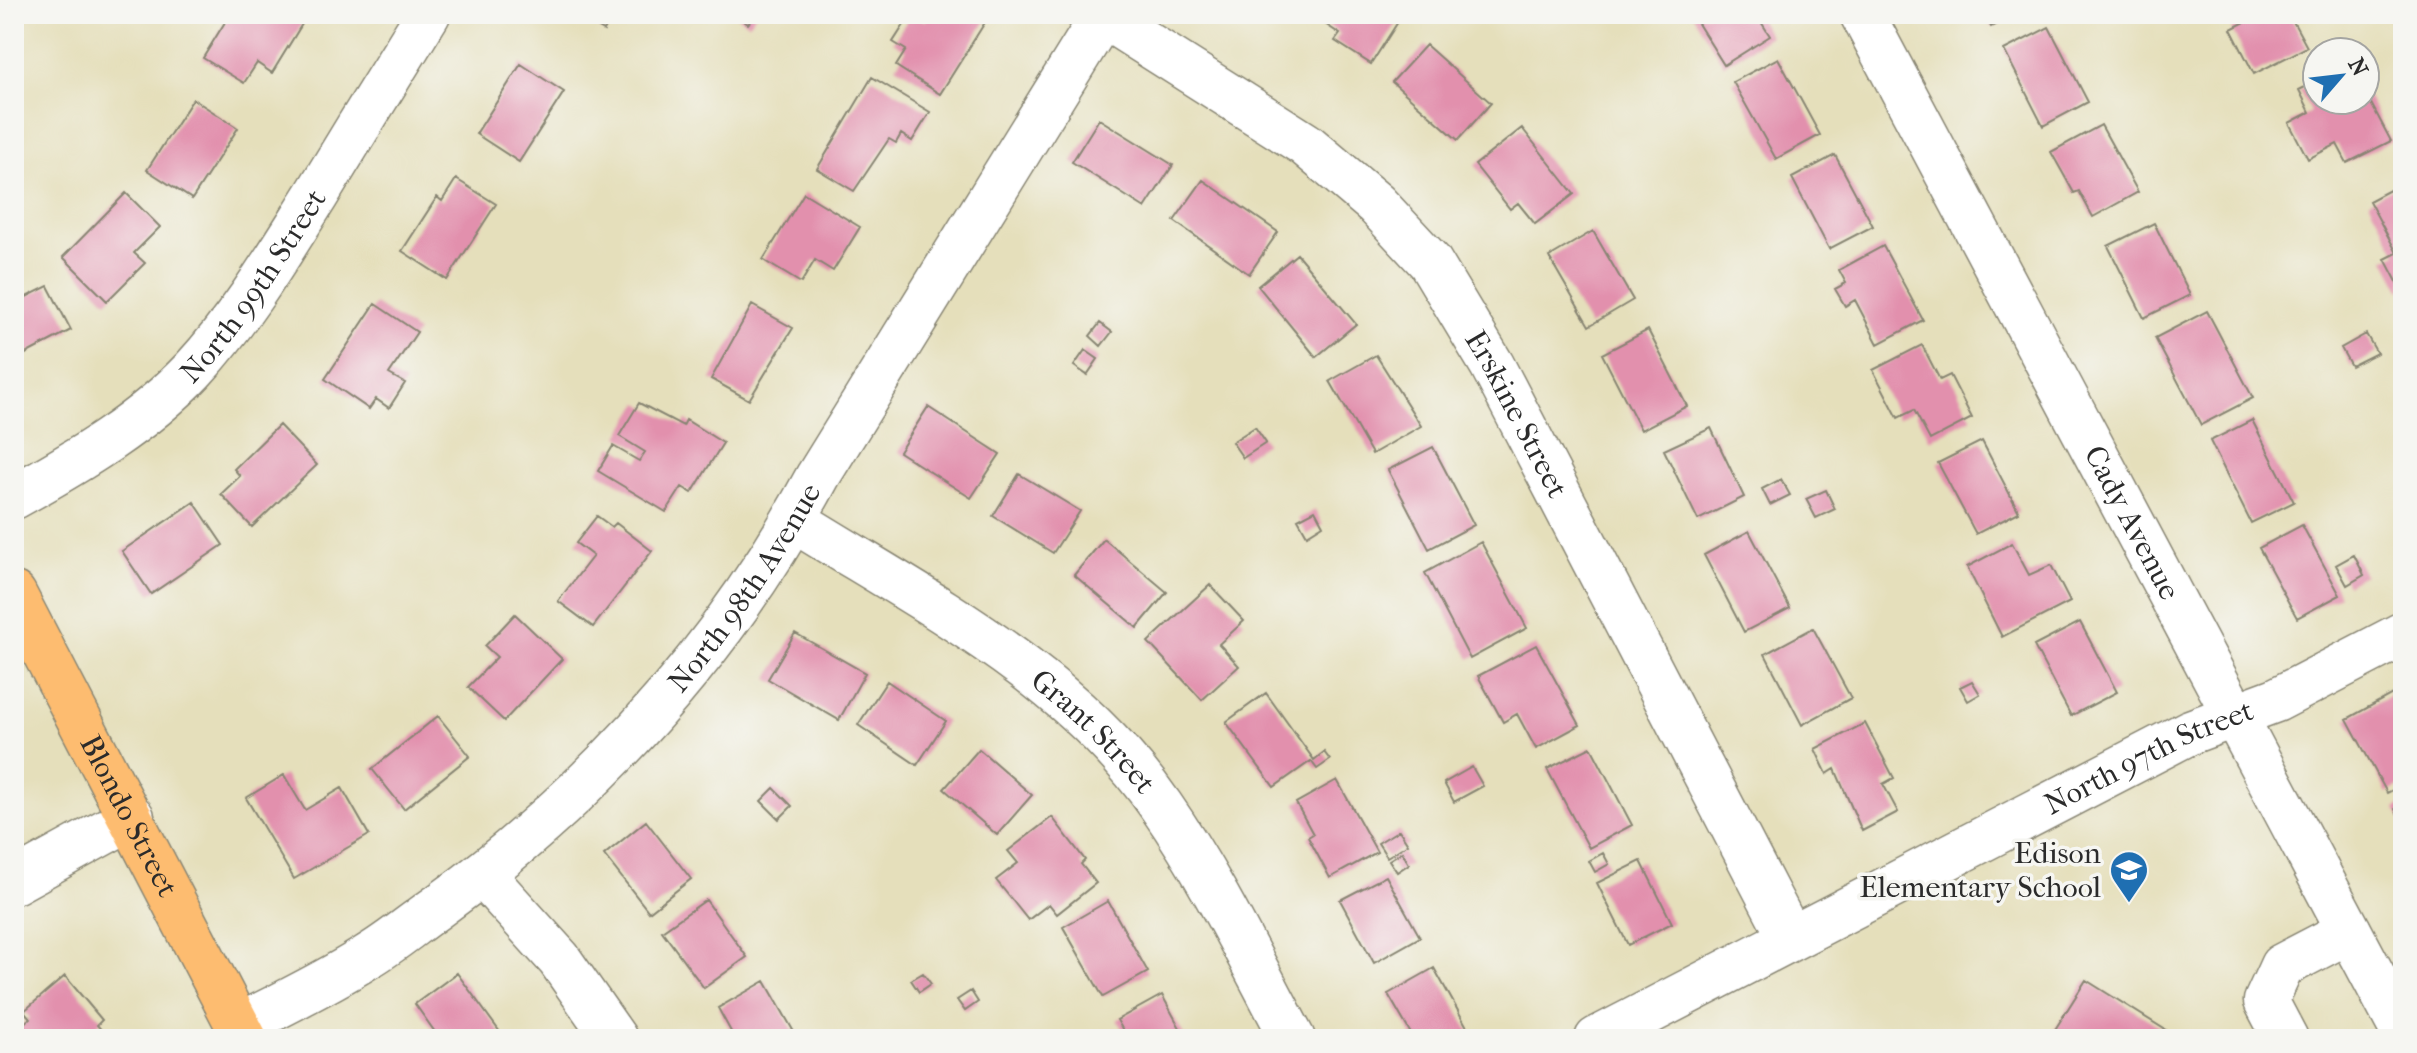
<svg xmlns="http://www.w3.org/2000/svg" width="2417" height="1053" font-family="'IM FELL French Canon',serif">
  <rect width="100%" height="100%" fill="#f6f6f2"/>
  <filter id="ink" filterUnits="userSpaceOnUse"><feTurbulence type="fractalNoise" baseFrequency=".0125" numOctaves="2"/><feDisplacementMap in="SourceGraphic" scale="16" xChannelSelector="R" yChannelSelector="G"/><feConvolveMatrix kernelMatrix="1 2 1 2 8 2 1 2 1" color-interpolation-filters="sRGB"/></filter>
  <filter id="wash" filterUnits="userSpaceOnUse"><feTurbulence type="fractalNoise" baseFrequency=".006" numOctaves="4" result="noise"/><feDisplacementMap in="SourceGraphic" scale="32" xChannelSelector="R" yChannelSelector="G"/><feGaussianBlur stdDeviation="1.8" result="paint"/><feColorMatrix in="noise" values="0 0 0 0 0 0 0 0 0 0 0 0 0 0 0 0 0 1.4 0 .05"/><feComposite in="paint" operator="in"/></filter>
  <g filter="url(#wash)">
    <rect width="100%" height="100%" fill="#e5dfbb"/>
    <g id="blocks">
      <!-- building -->
      <path fill="#e290ad" d="M230,14H285L302,24L272,73L257,63L244,83L203,58Z
        M576,14H614L604,31Z
        M734,14H756L748,24Z
        M911,14L925,21L930,14L989,16L940,94L896,66L906,50L893,42Z
        M1310,14H1403L1371,64L1335,41L1340,34Z
        M1692,14H1756L1770,36L1724,65Z
        M1984,14H2016L1991,27Z
        M2248,14H2289L2307,47L2254,74L2231,29L2251,19Z
        M2049,27L2088,102L2043,126L2004,50Z
        M1426,45L1491,103L1458,140L1392,82Z
        M1778,58L1820,135L1776,159L1733,82Z
        M521,64L564,92L519,162L476,134Z
        M872,77L930,112L912,141L901,134L896,143L889,139L854,191L817,169Z
        M2317,81V100H2365V92L2391,141L2347,163L2337,144L2308,159L2289,123L2310,112L2299,90Z
        M193,99L238,128L192,199L147,170Z
        M1099,119L1173,165L1145,208L1072,162Z
        M2101,125L2138,192L2093,217L2079,191L2074,193L2051,152Z
        M1522,128L1574,194L1535,224L1518,203L1510,209L1475,165Z
        M1835,155L1873,226L1829,249L1792,178Z
        M456,179L496,204L447,280L402,251L437,197L442,201Z
        M1203,180L1278,232L1249,274L1174,221Z
        M2403,183V293L2385,259L2397,253L2369,201Z
        M126,193L160,227L134,253L145,263L107,301L63,257Z
        M804,193L860,227L833,271L815,260L801,283L763,260Z
        M2154,223L2190,295L2144,318L2108,246Z
        M1593,231L1633,300L1589,326L1549,257Z
        M1883,246L1923,320L1878,344L1855,300L1845,306L1835,289L1846,283L1839,270Z
        M1297,254L1356,324L1316,357L1258,286Z
        M48,286L71,330L14,360V303Z
        M375,304L417,332L389,374L405,383L389,408L376,399L369,409L325,379Z
        M752,305L793,328L749,400L711,379Z
        M2207,311L2253,398L2201,425L2155,338Z
        M1100,323L1112,332L1101,346L1090,336Z
        M1648,330L1687,406L1641,430L1602,354Z
        M2366,334L2377,353L2351,366L2341,348Z
        M1922,345L1940,380L1950,375L1972,418L1930,440L1914,410L1898,418L1873,370Z
        M1085,350L1098,359L1087,375L1074,366Z
        M1376,355L1421,426L1372,454L1330,381Z
        M639,403L683,426L686,420L723,443L692,493L682,487L666,512L598,471L613,446L639,461L645,452L619,436Z
        M928,407L1000,454L971,498L899,452Z
        M2252,420L2294,502L2251,523L2210,441Z
        M279,425L317,465L252,527L221,494L240,476L234,469Z
        M1255,427L1266,443L1243,458L1232,442Z
        M1711,428L1744,497L1698,520L1664,450Z
        M1982,441L2019,512L1976,534L1938,463Z
        M1433,447L1474,525L1429,549L1388,470Z
        M1019,474L1080,511L1053,553L993,516Z
        M1781,479L1790,495L1770,505L1762,489Z
        M1826,490L1835,509L1816,518L1806,499Z
        M194,502L223,545L151,594L122,551Z
        M1315,510L1323,525L1307,535L1298,519Z
        M597,516L612,527L616,523L652,551L593,627L558,601L593,556L576,543Z
        M2302,525L2340,595L2297,618L2259,548Z
        M1749,531L1790,608L1744,632L1704,555Z
        M1104,539L1167,592L1137,628L1074,575Z
        M1481,542L1527,628L1470,659L1425,573Z
        M2012,543L2029,575L2051,565L2070,602L2002,637L1967,567Z
        M2354,555L2364,575L2347,585L2336,565Z
        M1210,585L1244,621L1219,644L1239,666L1202,700L1148,642Z
        M515,614L562,659L504,721L468,687L497,657L485,646Z
        M2080,622L2117,692L2071,716L2034,646Z
        M1813,628L1851,698L1802,725L1765,654Z
        M795,633L865,673L839,720L768,679Z
        M1536,645L1580,725L1536,749L1517,714L1503,722L1478,676Z
        M887,681L946,721L917,765L858,725Z
        M1972,681L1980,694L1968,701L1960,687Z
        M1266,693L1314,760L1324,752L1330,760L1317,769L1311,761L1274,787L1226,722Z
        M2394,693L2403,710V785L2387,793L2347,719Z
        M438,716L470,756L404,809L372,769Z
        M1865,723L1894,778L1883,784L1898,812L1862,831L1835,769L1827,774L1815,749Z
        M1591,747L1632,825L1589,848L1547,769Z
        M979,749L1032,795L997,835L944,789Z
        M1472,767L1483,786L1454,802L1444,783Z
        M284,775L305,810L342,788L369,835L294,879L246,798Z
        M1337,780L1377,852L1330,878L1308,837L1313,834L1296,803Z
        M774,788L792,806L779,819L761,801Z
        M2403,804V824L2395,809Z
        M1052,817L1085,860L1081,864L1096,883L1057,914L1049,904L1028,920L996,880L1018,863L1008,851Z
        M646,821L691,879L649,912L604,855Z
        M1399,830L1408,844L1387,857L1378,843Z
        M1402,852L1409,864L1397,872L1389,860Z
        M1603,853L1609,864L1595,872L1589,861Z
        M1641,861L1672,923L1628,945L1597,883Z
        M1386,876L1420,937L1374,963L1340,900Z
        M706,900L747,957L704,988L662,931Z
        M1108,901L1148,972L1103,997L1063,927Z
        M1434,968L1471,1034L1461,1039H1414L1388,994Z
        M457,973L505,1039H440L415,1004Z
        M923,973L931,984L919,992L911,980Z
        M65,976L102,1020L97,1025L109,1039H14V1032L30,1018L24,1011Z
        M2086,980L2180,1039H2049Z
        M765,981L798,1039H735L718,1008Z
        M971,991L978,1002L965,1011L957,1000Z
        M1162,995L1186,1039H1128L1117,1020Z"/>
    </g>
  </g>
  <g filter="url(#ink)">
    <use href="#blocks" fill-opacity="0" stroke="#888573" stroke-width="2"/>
    <g fill="none" stroke-linecap="round" stroke-linejoin="round">
      <defs>
        <g id="minor">
          <path id="s1" d="M1100,14L1305,144L1376,204L1430,262L1492,365L1790,937"/>
          <path id="s2" d="M1862,14L2403,1032"/>
          <path id="s3" d="M14,497C77,462 143,423 193,370C241,318 278,256 316,196C353,135 390,75 428,14"/>
          <path id="s4" d="M794,520C925,602 1071,675 1161,806C1212,879 1251,961 1293,1039"/>
          <path d="M482,874L559,959L615,1039"/>
          <path d="M14,882L132,817"/>
          <path id="s5" d="M239,1026C282,1004 326,983 367,957C391,943 413,924 436,908C595,793 725,649 818,476L1104,14"/>
          <path id="s6" d="M1597,1039L2190,732L2276,700L2403,634"/>
          <path d="M2286,1039L2266,1001L2282,966L2349,931"/>
        </g>
        <g id="major">
          <path id="s7" d="M14,594L245,1039"/>
        </g>
      </defs>
      <!-- minor casing -->
      <use href="#minor" stroke="#888573" stroke-width="47"/>
      <!-- major casing -->
      <use href="#major" stroke="#888573" stroke-width="47"/>
      <!-- minor -->
      <use href="#minor" stroke="#fff" stroke-width="44"/>
      <!-- major -->
      <use href="#major" stroke="#fdbc70" stroke-width="44"/>
    </g>
  </g>
  <!-- icons -->
  <defs>
    <symbol id="school-pin" viewBox="-11 -11 22 30"><path d="M0 17L-7.5 6A9.5 9.5 0 1 1 7.5 6Z" fill="#1f6fb2" stroke="#f6f6f2"/><path d="M0-5L7-2L0 1L-7-2ZM-4 1L0 2.5L4 1V4Q0 6-4 4Z" fill="#fff"/></symbol>
  </defs>
  <g fill-rule="evenodd">
    <use href="#school-pin" x="2107" y="848" width="44" height="60"/>
  </g>
  <g text-anchor="middle" dominant-baseline="central" stroke-width="7" stroke-linejoin="round" paint-order="stroke">
    <!-- street labels -->
    <g font-size="30" fill="#2b2b2b" stroke="#f6f6f2">
      <text stroke="none"><textPath href="#s3" startOffset="324">North 99th Street</textPath></text>
      <text stroke="none"><textPath href="#s1" startOffset="590">Erskine Street</textPath></text>
      <text stroke="none"><textPath href="#s2" startOffset="576">Cady Avenue</textPath></text>
      <text stroke="none"><textPath href="#s5" startOffset="678">North 98th Avenue</textPath></text>
      <text stroke="none"><textPath href="#s4" startOffset="368">Grant Street</textPath></text>
      <text stroke="none"><textPath href="#s6" startOffset="620">North 97th Street</textPath></text>
      <text stroke="none"><textPath href="#s7" startOffset="250">Blondo Street</textPath></text>
    </g>
    <!-- poi labels -->
    <g font-size="30" fill="#2b2b2b" stroke="#f6f6f2" text-anchor="end">
      <text x="2101" y="853">Edison<tspan x="2101" dy="34">Elementary School</tspan></text>
    </g>
  </g>
  <!-- margin -->
  <rect width="2417" height="1053" fill="none" stroke="#f6f6f2" stroke-width="48"/>
  <!-- north arrow -->
  <g transform="translate(2341 76) rotate(62)"><circle r="38" fill="#f6f6f2" stroke="#a5a5a2" stroke-width="2"/>
  <path d="M0-6L14 30L0 20L-14 30Z" fill="#1f6fb2"/>
  <text y="-12" font-size="22" font-weight="bold" text-anchor="middle" fill="#2b2b2b">N</text>
  </g>
</svg>
